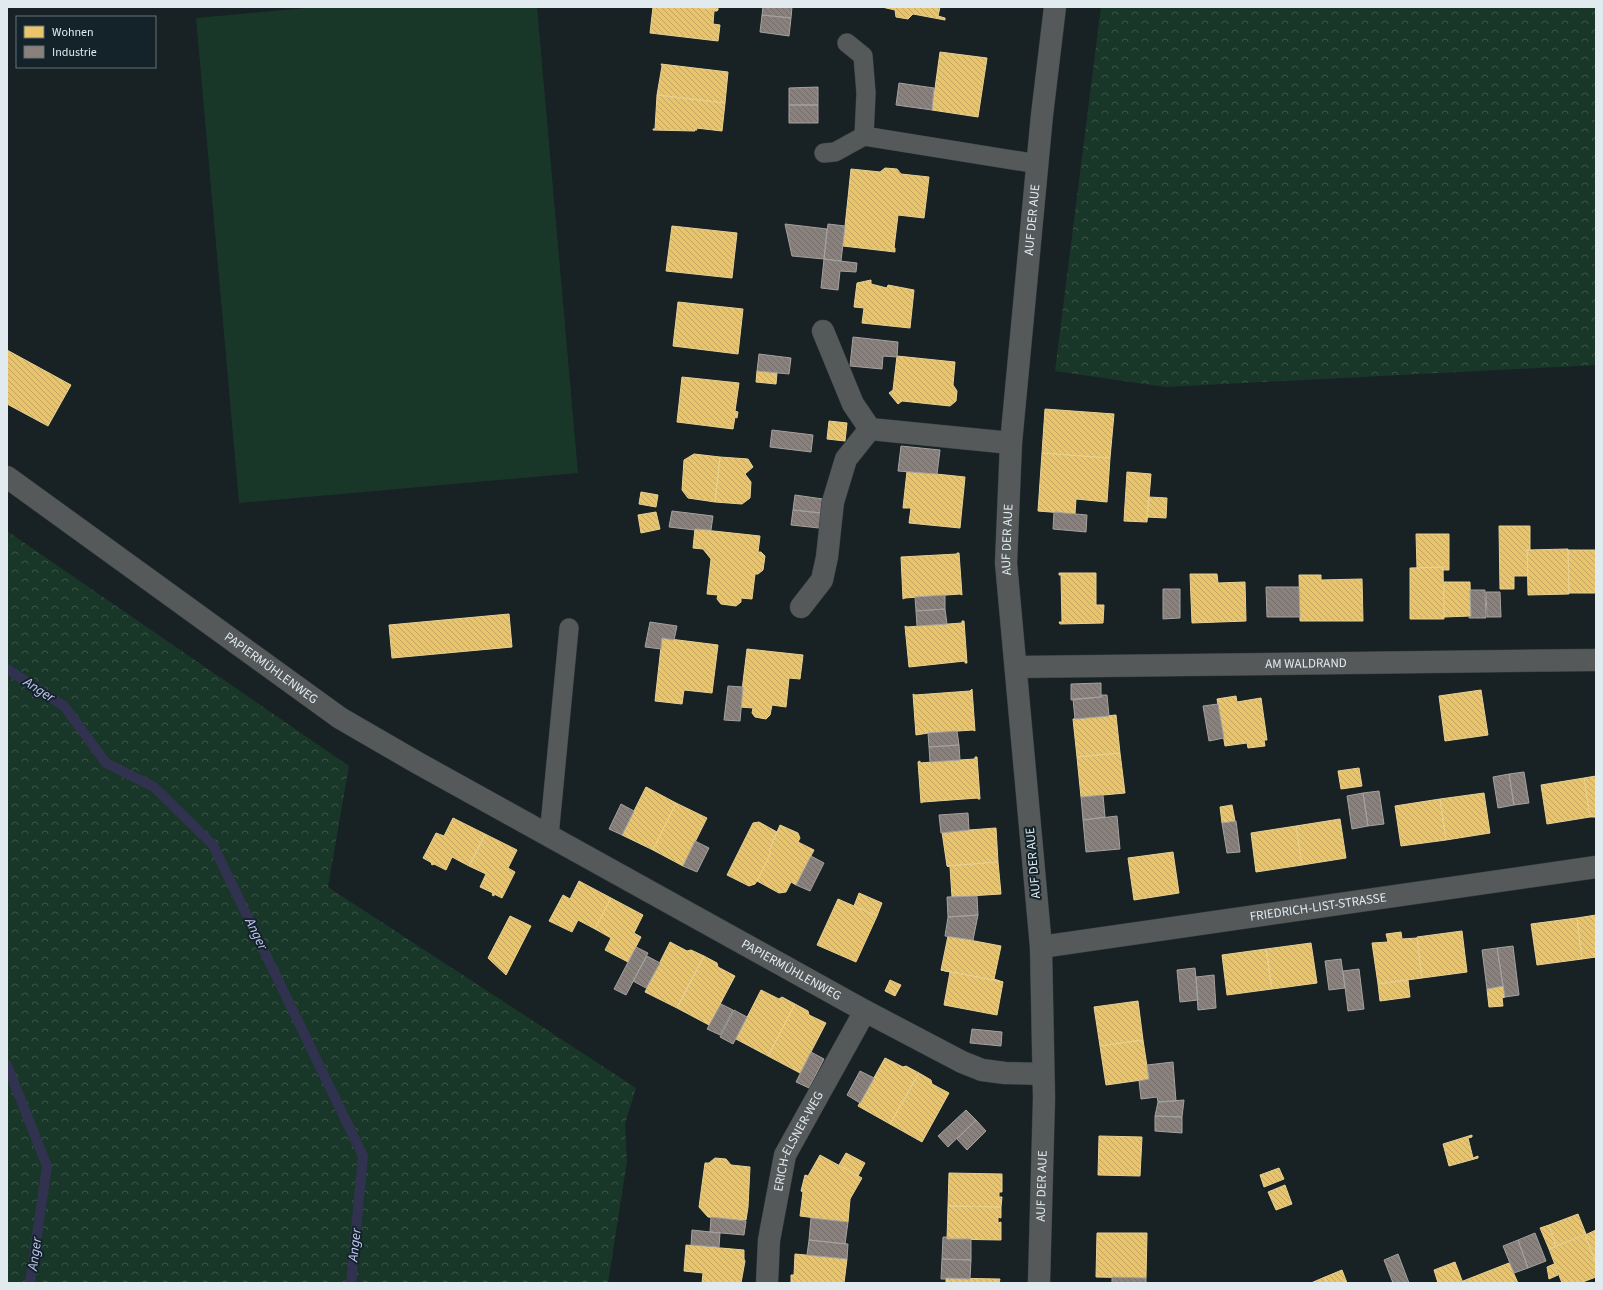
<svg xmlns="http://www.w3.org/2000/svg" width="1603" height="1290" font-family="'Source Sans 3',sans-serif">
  <defs>
    <pattern id="forest-crowns" width="20" height="18" patternUnits="userSpaceOnUse"><rect width="20" height="18" fill="#193729"/><path d="M2 6a3 3 0 1 1 6 0M12 15a3 3 0 1 1 6 0" fill="none" stroke="#3a5448"/></pattern>
    <pattern id="homes-back-hatch" width="6" height="6" patternUnits="userSpaceOnUse"><rect width="6" height="6" fill="#e9c46a"/><path d="M-1 5l2 2M0 0l6 6M5-1l2 2" fill="none" stroke="#c0a462"/></pattern>
    <pattern id="industry-back-hatch" width="6" height="6" patternUnits="userSpaceOnUse"><rect width="6" height="6" fill="#8a817c"/><path d="M-1 5l2 2M0 0l6 6M5-1l2 2" fill="none" stroke="#726c6a"/></pattern>
  </defs>
  <rect width="100%" height="100%" fill="#182124"/>
  <!-- forest -->
  <path fill="url(#forest-crowns)" d="M1101,7H1596V365L1165,387L1055,371Z
    M7,531L349,766L328,887L636,1088L625,1124L627,1161L608,1283H7Z"/>
  <!-- park -->
  <path fill="#193729" d="M317,7H537L578,473L239,503L196,18Z"/>
  <!-- homes -->
  <path fill="url(#homes-back-hatch)" stroke="#e7d092" d="M653,7H694L718,10L717,11H714L713,24L720,25L718,41L650,33Z
    M694,7H714L718,8V10Z
    M882,7H940L938,16L945,18V20L913,14L908,19L896,17L895,10Z
    M940,52L987,58L978,117L932,110Z
    M661,64L728,72L725,103L657,95L662,66Z
    M657,95L725,103L722,131L696,128L697,130H694L695,131L653,130V129H655Z
    M885,168L897,169L901,174L929,177L924,218L898,215L894,248H895V252L843,246L851,169L880,172Z
    M672,226L737,233L732,278L666,271Z
    M871,280V284L887,288L888,285L914,290L910,328L862,323L864,308L854,307L857,283Z
    M678,302L743,309L738,354L673,346Z
    M7,350L71,385L48,426L7,404Z
    M897,356L955,362L953,385L957,391L956,401L950,406L902,401L898,404L889,393L893,390Z
    M757,371L777,373L776,384L756,382Z
    M682,377L739,383L735,411L738,412L737,418L735,417L733,429L677,422Z
    M1045,409L1114,414L1110,458L1042,453Z
    M829,421L847,423L845,441L827,439Z
    M1042,453L1110,458L1107,502L1076,499L1075,514L1038,511Z
    M694,454L720,457L715,502L688,498L682,490L684,460Z
    M720,457L748,459L753,467L745,474L751,482L750,498L742,504L715,502Z
    M907,471L965,477L960,528L909,523L911,508H903Z
    M1127,472L1151,474L1147,522L1124,521Z
    M641,492L658,495L656,507L639,504Z
    M1149,497L1167,498L1166,518L1147,517Z
    M656,512L660,529L641,533L638,515Z
    M1499,526H1530V550H1527L1528,576H1514V589H1500Z
    M695,529L760,536L758,552H761L765,556L763,570L758,574H755L752,599L741,598V602L736,606L721,604L717,599L718,595L707,594L711,559L703,549L693,548Z
    M1416,534H1449V570H1443V567L1417,568Z
    M1568,549L1569,594L1528,595L1527,550Z
    M1568,550H1596V593H1569Z
    M957,553H959L962,595L960,594L905,598L903,599L901,557L957,554Z
    M1443,567L1444,619H1410V568Z
    M1059,573H1096V605H1104L1103,623L1060,624L1059,622H1062L1061,575H1059Z
    M1190,574H1217L1218,583L1245,582L1246,621L1192,623Z
    M1299,575H1321V580L1362,579L1363,621H1300Z
    M1444,582H1470L1471,616L1444,617Z
    M509,614L512,647L392,658L389,625Z
    M962,621H964L967,663H965V661L909,667L905,626L907,627L962,623Z
    M662,638L718,645L712,693L684,690L682,704L655,701Z
    M747,649L803,655L800,679L789,678L786,707L772,705L770,715L766,719L755,717L752,713L753,708L740,707Z
    M972,689L975,731L973,730L928,733L916,735L913,694L915,695L970,691Z
    M1481,690L1488,735L1445,741L1439,696Z
    M1236,696L1237,702L1261,698L1267,740H1264L1265,746L1248,748L1247,743L1225,746L1217,699Z
    M1116,715L1120,753L1077,757L1073,719Z
    M1120,753L1125,793L1081,797L1077,757Z
    M975,757H977L980,799H978V798L923,802L921,803L918,762L920,761V763L960,760L975,759Z
    M1359,768L1362,786L1341,789L1338,771Z
    M1596,776V817H1590L1584,778Z
    M1584,778L1590,817L1547,824L1541,785Z
    M646,787L676,803L653,850L622,835Z
    M1484,793L1490,833L1446,840L1440,799Z
    M1440,799L1446,840L1401,846L1395,806Z
    M676,803L707,818L683,866L653,850Z
    M1232,805L1235,821L1222,823L1220,807Z
    M453,818L485,834L469,866L452,857L446,870L434,864L433,865L431,864L432,863L423,858L436,833L444,836Z
    M1340,819L1346,858L1302,865L1296,826Z
    M759,822L777,832L769,851L771,852L757,881L755,884L749,886L727,875L753,823Z
    M780,825L798,833L800,838L798,842L814,850L796,885L791,882L786,892L779,893L757,881L771,852L769,851Z
    M1296,826L1302,865L1256,872L1251,833Z
    M996,828L998,862L947,866L942,832Z
    M485,834L517,850L508,868L515,872L502,898L494,894V896L492,895L493,893L480,887L486,874L469,866Z
    M1173,852L1179,893L1134,900L1128,858Z
    M998,862L1001,894L952,897L950,867L947,866Z
    M579,881L611,898L595,929L578,920L572,932L549,921L563,895L570,899Z
    M859,893L882,903L877,916L854,906Z
    M611,898L643,915L634,933L641,937L628,962L605,950L611,938L595,929Z
    M838,899L877,916L856,962L817,945Z
    M1596,915V957L1582,959L1577,918Z
    M510,916L531,926L506,975L488,958Z
    M1577,918L1582,959L1537,965L1531,924Z
    M1462,931L1467,972L1422,978L1417,937Z
    M1401,932L1402,939L1417,938L1422,978L1378,984L1372,943L1388,942L1386,934Z
    M948,936L1001,946L994,979L1003,982L941,970Z
    M670,942L687,951L691,950L704,956L677,1008L645,992Z
    M1311,943L1317,983L1272,989L1266,949Z
    M1266,949L1272,989L1227,995L1222,955Z
    M704,956L717,963L718,967L735,976L709,1025L677,1008Z
    M941,970L1003,982L997,1015L944,1005L950,972Z
    M890,980L901,985L895,996L885,991Z
    M1408,980L1410,997L1380,1001L1378,984Z
    M1503,986L1505,997L1502,998L1503,1006L1489,1007L1487,989Z
    M761,990L779,999L782,997L795,1004L768,1056L736,1039Z
    M1138,1001L1143,1040L1100,1046L1094,1007Z
    M795,1004L808,1011L809,1015L826,1023L800,1073L768,1056Z
    M1143,1040L1149,1079L1106,1085L1100,1046Z
    M885,1058L903,1067L906,1066L919,1073L890,1124L858,1106Z
    M919,1073L931,1080L932,1084L949,1093L922,1142L890,1124Z
    M1472,1135V1137L1468,1138L1473,1158L1478,1156V1158L1449,1166L1443,1144Z
    M1099,1136L1142,1137L1140,1176L1098,1175Z
    M846,1153L865,1163L858,1176L839,1165Z
    M820,1155L862,1178L850,1199L848,1222L800,1216L803,1192L801,1191L805,1175L808,1176Z
    M715,1158L726,1159L731,1165L750,1167L748,1207L746,1220L708,1217L699,1207L705,1163H709Z
    M1279,1168L1284,1179L1264,1187L1260,1175Z
    M949,1173L1002,1174V1192H999V1197H1002L1001,1207L948,1206Z
    M1285,1185L1292,1204L1276,1210L1268,1192Z
    M948,1206L1001,1207V1218L998,1217V1223L1001,1222V1240L947,1239Z
    M1578,1214L1586,1234L1556,1246L1549,1225Z
    M1549,1225L1556,1246L1549,1249L1540,1228Z
    M1596,1230V1263L1585,1235Z
    M1097,1233H1147L1146,1278L1096,1277Z
    M1585,1235L1596,1263V1277L1580,1283H1562L1549,1249Z
    M686,1245L744,1250V1259L745,1261L741,1283H702L703,1273L684,1271Z
    M795,1254L847,1259L844,1283H791V1275H794Z
    M1455,1262L1463,1283H1438L1434,1270Z
    M1509,1263L1518,1283H1463V1281Z
    M1554,1264L1558,1275L1549,1279L1547,1267Z
    M1342,1270L1347,1283H1327L1325,1277Z
    M1325,1277L1327,1283H1311Z
    M946,1278L1000,1279L999,1283H946Z"/>
  <!-- industry -->
  <path fill="url(#industry-back-hatch)" stroke="#a4a19e" d="M763,7H792L791,18L762,15Z
    M762,15L791,18L789,36L760,32Z
    M899,83L934,88L932,110L896,105Z
    M818,87V105H789V88Z
    M789,105H818V123H789Z
    M785,224L827,229L824,259L792,256Z
    M828,224L845,226L841,261L824,259Z
    M824,259L857,263L856,272L840,271L838,290L821,288Z
    M853,337L898,342L897,357L883,356L882,369L850,366Z
    M759,354L791,358L789,374L757,371Z
    M772,430L813,435L811,452L770,447Z
    M901,446L940,450L937,474L898,471Z
    M795,495L823,499L821,513L793,510Z
    M793,510L821,513L819,528L791,525Z
    M672,511L713,516L711,530L695,529V530L669,527Z
    M1054,512L1087,515L1086,532L1053,529Z
    M1266,587H1299L1300,617H1267Z
    M1163,589H1180V618L1163,619Z
    M1470,590H1485L1486,618H1469V617L1471,616Z
    M1486,592H1500L1501,617H1487Z
    M945,595V609L916,611L915,597Z
    M945,609L947,624L917,626L916,611Z
    M650,622L677,626L674,640L662,638L661,649L645,647Z
    M1101,683V697L1071,700V684Z
    M728,686L743,687L740,721L724,720Z
    M1101,695H1107L1109,716L1075,719L1073,699L1101,697Z
    M1218,704L1224,738L1209,741L1203,706Z
    M957,731L959,745L929,747L928,733Z
    M959,745L960,760L930,762L929,747Z
    M1524,772L1529,803L1514,805L1509,774Z
    M1509,774L1514,805L1498,808L1493,777Z
    M1379,791L1384,824L1368,826L1363,793Z
    M1363,793L1368,826L1352,829L1347,796Z
    M1103,795L1105,817L1083,820L1081,797Z
    M621,804L634,811L622,835L609,829Z
    M968,813L969,830L941,833L939,815Z
    M1117,816L1120,849L1086,852L1083,820Z
    M1236,821L1240,852L1227,853L1222,823Z
    M695,841L709,848L697,872L683,866Z
    M811,856L824,863L810,891L796,885Z
    M977,896L978,915L948,917L947,897Z
    M978,915L973,940L945,936L948,917Z
    M1513,946L1519,995L1505,997L1497,948Z
    M636,947L648,953L626,995L614,989Z
    M1497,948L1503,986L1487,989L1482,950Z
    M647,956L660,963L646,988L633,981Z
    M1341,959L1345,988L1329,990L1325,961Z
    M1195,968L1198,1000L1180,1002L1177,970Z
    M1359,969L1364,1009L1348,1011L1343,971Z
    M1214,975L1216,1008L1198,1010L1196,977Z
    M721,1004L733,1010L720,1035L707,1029Z
    M734,1010L747,1017L733,1044L720,1037Z
    M972,1029L1002,1032L1001,1046L970,1043Z
    M811,1052L824,1059L809,1088L796,1082Z
    M1173,1062L1176,1101L1158,1102L1157,1097L1141,1099L1139,1081L1149,1079L1147,1065Z
    M860,1071L874,1078L860,1103L847,1095Z
    M1184,1100L1182,1117L1155,1116L1158,1102Z
    M966,1110L976,1120L948,1147L938,1136Z
    M1155,1116L1182,1117V1133L1155,1131Z
    M976,1120L986,1131L967,1150L957,1139Z
    M711,1217L746,1221L744,1235L710,1232Z
    M811,1218L848,1222L845,1244L809,1240Z
    M692,1230L720,1233L719,1247L691,1245Z
    M1535,1233L1546,1261L1528,1268L1518,1240Z
    M943,1237H947V1239H971V1260L942,1259Z
    M809,1240L848,1244L847,1259L807,1255Z
    M1518,1240L1528,1268L1514,1273L1503,1246Z
    M1398,1254L1409,1283H1393L1384,1260Z
    M942,1259L971,1260L970,1279L946,1278V1279H941Z
    M1112,1277L1146,1278V1283H1112Z"/>
  <g fill="none" stroke-linecap="round" stroke-linejoin="round">
    <!-- stream -->
    <path stroke="#31324f" stroke-width="10" d="M7,669L64,706L106,763L154,787L213,845L363,1156L351,1283
      M7,1065L47,1166L30,1283"/>
    <defs>
      <path id="lane" d="M847,43L863,56L866,93L864,136L1038,164
        M824,153L835,152L864,136
        M549,836L569,628"/>
      <g id="street">
        <path d="M823,331L853,404L870,429L1011,443"/>
        <path id="s1" d="M7,477L340,718L416,762L865,1011L962,1062L982,1070L1005,1073L1043,1074"/>
        <path d="M801,607L822,580L827,557L833,502L846,459L870,429"/>
        <path id="s2" d="M1016,667L1596,660"/>
        <path id="s3" d="M1041,947L1596,867"/>
        <path id="s4" d="M767,1283L769,1240L785,1155L865,1011"/>
        <path id="s5" d="M1039,1283L1044,1098L1041,947L1006,563L1011,443L1042,115L1055,7"/>
      </g>
    </defs>
    <!-- lane casing -->
    <use href="#lane" stroke="#353c40" stroke-width="20"/>
    <!-- street casing -->
    <use href="#street" stroke="#353c40" stroke-width="23"/>
    <!-- lane -->
    <use href="#lane" stroke="#55595a" stroke-width="19"/>
    <!-- street -->
    <use href="#street" stroke="#55595a" stroke-width="22"/>
  </g>
  <g text-anchor="middle" dominant-baseline="central" stroke-width="4" stroke-linejoin="round" paint-order="stroke">
    <!-- street labels -->
    <g font-size="13" fill="#e1ebef" stroke="#132329">
      <text stroke="none"><textPath href="#s5" startOffset="1066">AUF DER AUE</textPath></text>
      <text stroke="none"><textPath href="#s5" startOffset="745">AUF DER AUE</textPath></text>
      <text stroke="none"><textPath href="#s2" startOffset="290">AM WALDRAND</textPath></text>
      <text stroke="none"><textPath href="#s1" startOffset="326">PAPIERMÜHLENWEG</textPath></text>
      <text transform="translate(1033 863) rotate(-95)">AUF DER AUE</text>
      <text stroke="none"><textPath href="#s3" startOffset="280">FRIEDRICH-LIST-STRASSE</textPath></text>
      <text stroke="none"><textPath href="#s1" startOffset="928">PAPIERMÜHLENWEG</textPath></text>
      <text stroke="none"><textPath href="#s4" startOffset="147">ERICH-ELSNER-WEG</textPath></text>
      <text stroke="none"><textPath href="#s5" startOffset="97">AUF DER AUE</textPath></text>
    </g>
    <!-- water labels -->
    <g font-size="14" font-style="italic" fill="#c7cafb" stroke="#132329">
      <text transform="translate(39 690) rotate(33)">Anger</text>
      <text transform="translate(256 934) rotate(64)">Anger</text>
      <text transform="translate(355 1245) rotate(-84)">Anger</text>
      <text transform="translate(35 1254) rotate(-82)">Anger</text>
    </g>
  </g>
  <!-- border -->
  <rect width="1603" height="1290" fill="none" stroke="#e1ebef" stroke-width="16"/>
  <!-- legend -->
  <rect x="16" y="16" width="140" height="52" fill="#132329" stroke="#657378"/>
  <rect x="24" y="26" width="20" height="12" fill="#e9c46a" stroke="#657378"/>
  <text x="52" y="36" font-size="12" fill="#e1ebef">Wohnen</text>
  <rect x="24" y="46" width="20" height="12" fill="#8a817c" stroke="#657378"/>
  <text x="52" y="56" font-size="12" fill="#e1ebef">Industrie</text>
</svg>
